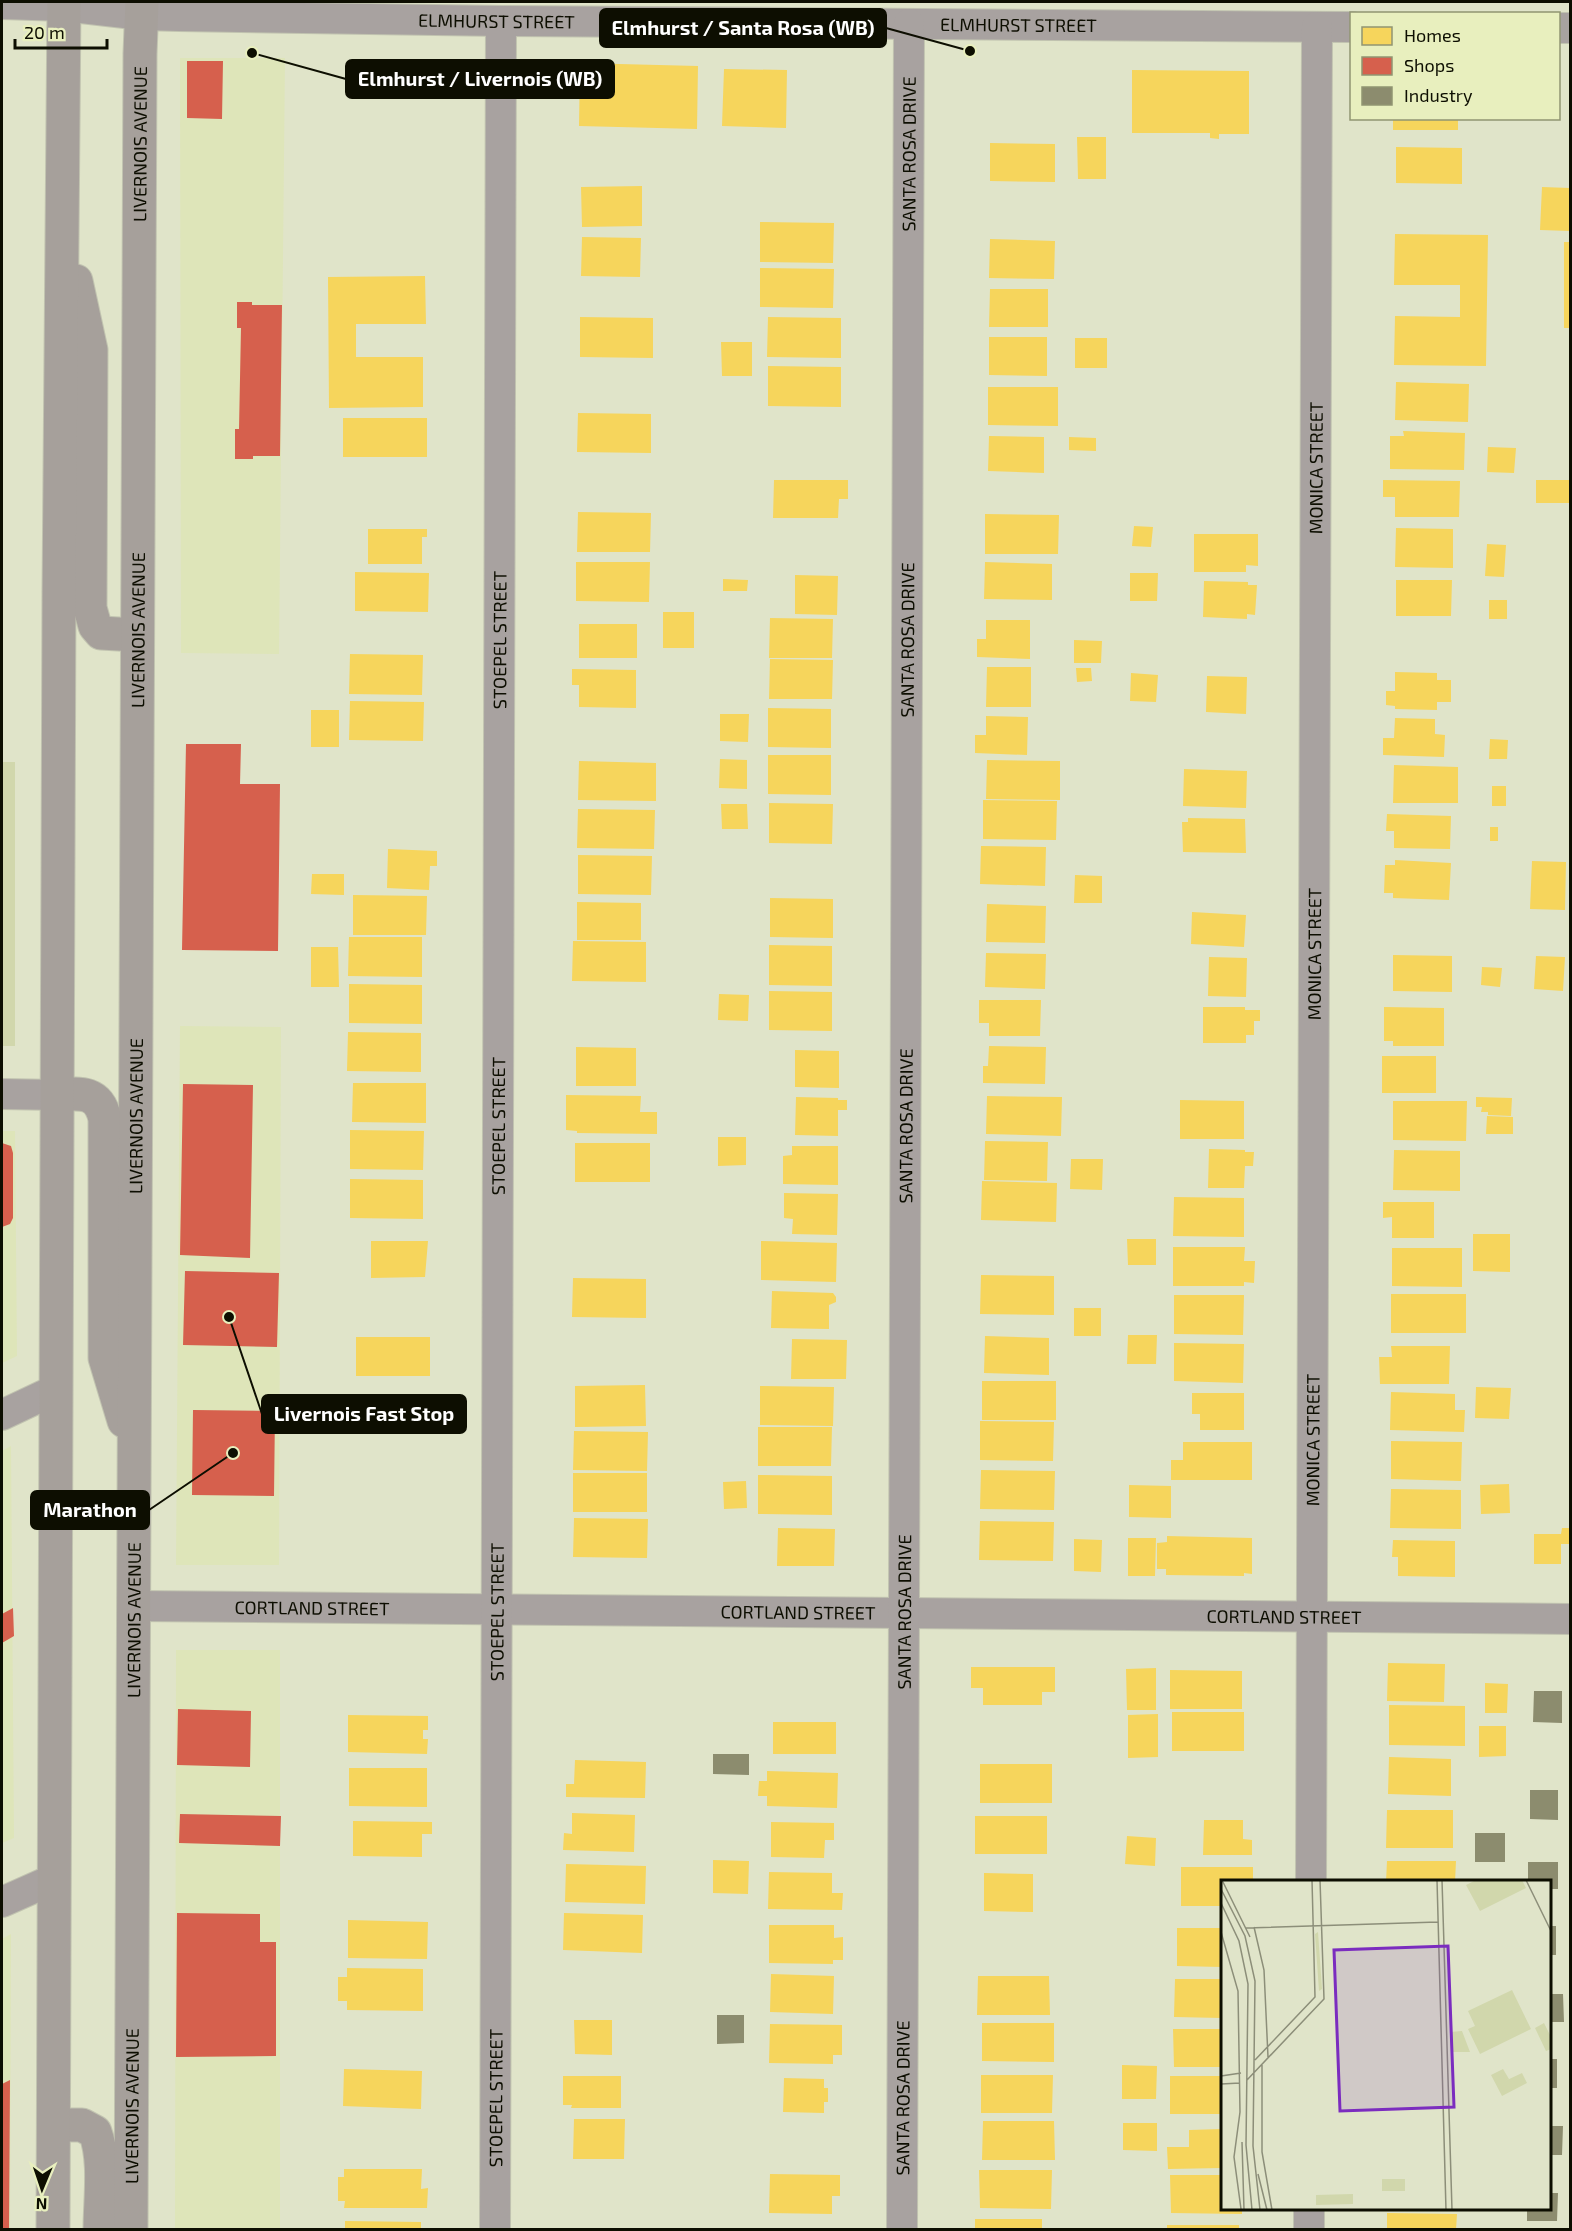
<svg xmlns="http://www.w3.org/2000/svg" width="1572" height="2231" font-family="'Exo 2',sans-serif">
  <rect width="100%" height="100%" fill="#e0e4c9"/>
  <!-- built -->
  <path fill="#dee5b9" d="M180,58H285L279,654L181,653Z
    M180,1026L281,1027L279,1565H176Z
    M2,1131H15L17,1356L2,1363Z
    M11,1446L14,1838L2,1843V1451Z
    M176,1650H280V2229L175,2230Z
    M11,1934L10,2229L2,2230V1939Z"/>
  <!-- green -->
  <path fill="#d1d7ac" d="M2,762H15V1046H2Z"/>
  <!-- homes -->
  <path fill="#f6d55c" d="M580,63L698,66L697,129L579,126Z
    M724,69L787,70L786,128L722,126Z
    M1132,70L1249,71V134H1219V139L1210,138V133H1132Z
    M1393,118H1458V130H1393Z
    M1077,137H1106V179H1078Z
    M990,143L1055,144V182L990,181Z
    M1396,147L1462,148V184L1396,183Z
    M642,186V226L582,227L581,187Z
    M1542,187L1570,188V231L1540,230Z
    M760,222L834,223L833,263L760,262Z
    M1395,234L1488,235L1486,366L1394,365L1395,316L1460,317V285H1394Z
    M582,237L641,238L640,277L581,276Z
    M990,239L1055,241L1054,279L989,278Z
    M1564,242H1570V328H1564Z
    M760,268L834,269L833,308L760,307Z
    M425,276L426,324H356V357H423V407L329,408L328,277Z
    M990,289H1048V327H989Z
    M580,317L653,318V358L580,357Z
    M768,317L841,318V358L767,357Z
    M989,337H1047V376L989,375Z
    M1075,338H1107V368H1075Z
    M721,342H752V376H722Z
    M768,366L841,367V407L768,406Z
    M1396,382L1469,384L1468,422L1395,420Z
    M988,387H1058V426L988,425Z
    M578,413L651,414V453L577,452Z
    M343,418H427V457H343Z
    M1403,431L1465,433L1464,470L1390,469V436H1404Z
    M989,436L1044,437V473L988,471Z
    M1069,437L1096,438V451L1069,450Z
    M1488,447L1516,448L1514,473L1487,472Z
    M774,480H848V499H839L838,518H773Z
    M1383,480L1460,481L1459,517H1395V497H1383Z
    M1536,480H1570V503H1536Z
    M578,512L651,513L650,552H577Z
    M985,514L1059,515L1058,554H985Z
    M1134,526L1153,527L1151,547L1132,546Z
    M1396,528L1453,529V568L1395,567Z
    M368,529H427V537H422V564H368Z
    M1194,534H1258V566L1246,565V572H1194Z
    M1487,544L1506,545L1504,577L1485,576Z
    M576,562H650L649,602L576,601Z
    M985,562L1052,564V600L984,599Z
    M355,572L429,573L428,612L355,611Z
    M1130,573H1158L1157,601H1130Z
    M795,575L838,576L837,615L795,614Z
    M723,579L748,580L747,591H723Z
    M1396,580H1452L1451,616H1396Z
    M1204,581L1248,582V585H1257L1255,615L1247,614V619L1203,617Z
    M1489,600H1507V619H1489Z
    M663,612H694V648H663Z
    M770,618L833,619L832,658H769Z
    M986,620H1030V659L977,657V639H986Z
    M579,624H637V658H579Z
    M1074,640L1102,641L1101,663H1074Z
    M350,654L423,655L422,695L349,694Z
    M770,659L833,660L832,699H769Z
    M987,667H1031V707H986Z
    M1076,668H1091L1092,681L1077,682Z
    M572,669L636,670V708L579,707V685H572Z
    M1395,672L1437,673V680H1451V702H1437V710L1395,709V706L1386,705V691H1395Z
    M1131,673L1158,675L1156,702L1130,701Z
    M1207,676L1247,677L1246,714L1206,712Z
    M350,701L424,702L423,741L349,740Z
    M768,708L831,709V748L768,747Z
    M311,710H339V747H311Z
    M720,714H749L748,742L720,741Z
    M986,716L1028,717L1027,755L975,753V735H986Z
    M1395,718L1435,719V734L1445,735L1444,757L1383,755V738H1394Z
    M1490,739L1508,740L1507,759H1489Z
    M768,755H831V795L768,794Z
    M720,759L747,760V789L719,788Z
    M987,760L1060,761V800L986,799Z
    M579,761L656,763V801L578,800Z
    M1394,765L1458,767V803H1393Z
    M1184,769L1247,771L1246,808L1183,806Z
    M1492,786H1506V806H1492Z
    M983,800L1057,801L1056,840L983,839Z
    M769,803L833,804L832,844L769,843Z
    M721,804H747L748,829H722Z
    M578,809L655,810L654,849L577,848Z
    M1387,814L1451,816L1450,849L1394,848V831H1386Z
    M1188,818L1245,819L1246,853L1183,852L1182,822H1188Z
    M1490,827H1498V841H1490Z
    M981,846L1046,847L1045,886L980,884Z
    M388,849L437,851V866H430L429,890L387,888Z
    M578,855L652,856L651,895L578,894Z
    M1395,860L1451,863L1449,900L1393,898V893H1384L1385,865H1395Z
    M1532,861L1566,862L1565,910L1530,909Z
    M312,874H344V895L311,894Z
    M1075,875L1102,876V903H1074Z
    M353,895L427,896L426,935H353Z
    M770,898L833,899V938L770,937Z
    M577,902L641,903V940H577Z
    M987,904L1046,906L1045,943L986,942Z
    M1192,912L1246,915L1244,947L1191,944Z
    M349,937H422V977L348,976Z
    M573,941L646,942V982L572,981Z
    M769,945L832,946V986L769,985Z
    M311,947H338L339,987H311Z
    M986,953L1046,954L1045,989L985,987Z
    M1393,955L1452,956V992L1393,991Z
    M1536,956L1565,957L1563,991L1534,989Z
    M1209,957L1247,958L1246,997L1208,996Z
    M1482,967L1502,968L1500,987L1481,985Z
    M349,984L422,985V1024L349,1023Z
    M769,991L832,992V1031L769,1030Z
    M719,994L749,995L748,1021L718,1020Z
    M979,1000H1041L1040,1036H989V1023H979Z
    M1203,1007H1245V1010H1260V1021H1254V1035H1246V1043H1203Z
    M1384,1007L1444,1008V1046H1393V1041H1384Z
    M348,1032L421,1033V1072L347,1071Z
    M989,1046L1046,1047L1045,1084L983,1083V1066H988Z
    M576,1047L636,1048V1086H576Z
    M795,1050L839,1051V1088L795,1087Z
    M1382,1056H1436V1093H1382Z
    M353,1083H426V1123L352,1122Z
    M566,1095L641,1096L640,1112H657V1134L577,1133V1131L566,1130Z
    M987,1096L1062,1097L1061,1136L986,1134Z
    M796,1097L838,1098V1100H847V1110H838V1136L795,1135Z
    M1476,1097L1512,1098L1511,1116L1488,1115V1112H1481L1482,1107H1476Z
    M1180,1100L1244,1101V1139H1180Z
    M1393,1101H1467L1466,1141L1393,1140Z
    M1487,1116L1513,1117V1134H1486Z
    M350,1130L424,1131L423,1170L350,1169Z
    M718,1137H746V1165L718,1166Z
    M985,1141L1048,1142L1047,1181L984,1180Z
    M575,1143H650V1182H575Z
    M792,1146H838V1185L783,1184V1156L792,1155Z
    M1209,1149L1245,1150V1152H1254L1253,1166H1245L1244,1188H1208Z
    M1394,1150L1460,1151V1191L1393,1190Z
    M1071,1159H1103L1102,1190L1070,1189Z
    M350,1179L423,1180V1219L350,1218Z
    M982,1181L1057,1183L1056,1222L981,1220Z
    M784,1193L838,1194L837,1235L792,1234L793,1219L784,1218Z
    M1174,1197L1244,1198V1237L1173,1236Z
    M1383,1202H1434V1238H1392V1217L1383,1218Z
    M1473,1234H1510V1272L1473,1271Z
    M1127,1239H1156V1265H1128Z
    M371,1241H428L425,1277L371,1278Z
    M761,1241L837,1243L836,1282L761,1280Z
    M1173,1247H1245L1244,1261H1255L1254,1283L1244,1282V1286H1173Z
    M1392,1248H1462V1287L1392,1286Z
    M981,1275L1054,1276V1315L980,1314Z
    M573,1278L646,1279V1318L572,1317Z
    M772,1291L833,1293L836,1297V1302L829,1305V1329L771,1328Z
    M1391,1294H1466V1333H1391Z
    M1174,1295H1244L1243,1335L1174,1334Z
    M1074,1308H1101V1336H1074Z
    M1128,1335H1157L1156,1364H1127Z
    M985,1336L1049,1338V1375L984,1373Z
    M356,1337H430V1376H356Z
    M792,1339L847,1340L846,1379H791Z
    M1174,1343L1244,1344L1243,1383L1174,1381Z
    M1391,1346H1450L1449,1384H1380L1379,1357H1392Z
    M982,1381H1056V1420H982Z
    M645,1385L646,1426L575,1427V1386Z
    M760,1386L834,1387L833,1426L760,1425Z
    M1476,1387L1511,1388L1509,1419L1475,1418Z
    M1391,1392L1455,1394V1410H1465L1464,1432L1390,1430Z
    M1192,1393H1244V1430H1200V1414H1192Z
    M980,1421L1054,1422L1053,1461L980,1460Z
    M758,1427H832L831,1466H758Z
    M574,1431L648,1432L647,1471L573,1470Z
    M1391,1441L1462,1442L1461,1481L1391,1479Z
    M1183,1442H1252V1480H1171V1460H1183Z
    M981,1470L1055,1471L1054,1510L980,1509Z
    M573,1473H647V1512H573Z
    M758,1475L832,1476V1515L758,1514Z
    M746,1481L747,1508L724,1509L723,1482Z
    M1509,1484L1510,1513L1481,1514L1480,1485Z
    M1129,1485L1171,1486V1518L1129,1517Z
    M1391,1489L1461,1490V1529L1390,1528Z
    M574,1518L648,1519L647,1558L573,1557Z
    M980,1521L1054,1522L1053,1561L979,1560Z
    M778,1528L835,1529L834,1566H777Z
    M1562,1528H1570V1544H1561V1564H1534V1534H1561Z
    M1167,1536L1252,1538V1574L1244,1573V1576L1166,1575V1569H1157V1543L1167,1542Z
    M1128,1538H1156L1155,1576H1128Z
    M1074,1539L1102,1540L1101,1572L1074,1571Z
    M1393,1540L1455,1541V1577L1398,1576V1557H1392Z
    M1388,1663L1445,1664L1444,1702L1387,1701Z
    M971,1667H1055V1692H1042V1705H983V1688H971Z
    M1156,1668V1710H1127L1126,1669Z
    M1170,1670L1242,1671V1709H1170Z
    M1485,1683L1508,1684L1507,1713H1485Z
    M1389,1705L1465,1706V1746L1389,1745Z
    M1172,1712H1244V1751H1172Z
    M1158,1714V1757L1128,1758V1715Z
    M348,1715L428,1716V1730H423V1739H428L427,1754L348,1752Z
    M773,1722H836V1754H773Z
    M1479,1726H1506V1756L1479,1757Z
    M1389,1757L1451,1759V1796L1388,1794Z
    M575,1760L646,1762L645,1798L566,1797V1784H574Z
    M980,1764H1052V1803H980Z
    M349,1768H427V1807L349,1806Z
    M767,1771L838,1773L837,1808L767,1806V1796H758L759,1781H767Z
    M1387,1810H1453V1848H1386Z
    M572,1813L635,1815L634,1852L563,1850L564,1833L572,1834Z
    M975,1816H1047V1854H975Z
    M1204,1820H1243V1839L1252,1840V1855H1203Z
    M353,1821L432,1822V1834H422V1857L353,1856Z
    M771,1822L834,1823V1840H825L824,1858L771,1857Z
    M1127,1836L1156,1838L1155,1866L1125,1864Z
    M713,1860L749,1861L748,1894L713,1893Z
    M1387,1861H1456L1455,1882H1386Z
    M566,1864L646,1866L645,1904L565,1902Z
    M1181,1867H1253V1882H1222V1906H1181Z
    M769,1872L832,1873V1893H843L842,1910L768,1909Z
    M984,1873L1033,1874V1912L984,1911Z
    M564,1913L643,1915L642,1953L563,1950Z
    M348,1920L428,1922L427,1959L348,1958Z
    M769,1925H834V1938L843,1937V1960H833V1964L769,1963Z
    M1177,1928H1222V1967L1177,1966Z
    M347,1968L423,1969V2011L347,2010V2001H338V1977H347Z
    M771,1974L834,1976L833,2014L770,2012Z
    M978,1976H1049L1050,2015H977Z
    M1175,1979H1222V2018L1174,2017Z
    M574,2020H612V2055L575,2054Z
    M982,2023H1054V2062L982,2061Z
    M770,2024L842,2025V2055H833V2064L769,2063Z
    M1173,2029H1222V2067H1174Z
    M1122,2065L1157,2066L1156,2099H1122Z
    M344,2069L422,2071L421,2109L343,2106Z
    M981,2075H1053L1052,2113H981Z
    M563,2076H621V2108H571L572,2105H563Z
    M1170,2076H1222V2114H1170Z
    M784,2078L824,2079V2088H828V2102H824V2113L783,2112Z
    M574,2119H625L624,2159H573Z
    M983,2121H1054L1055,2160H982Z
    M1123,2123H1157V2151L1123,2150Z
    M1222,2129V2168L1168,2169L1167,2147H1189V2130Z
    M344,2169H422L421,2189L428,2188L427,2208H344L345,2201H338V2177H344Z
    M979,2170H1052L1051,2209L980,2208Z
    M770,2174L840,2175V2196H832V2214L769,2213Z
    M1170,2175H1222V2208H1242V2214L1171,2213Z
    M1387,2213L1457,2214L1456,2230H1387Z
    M975,2219H1042V2230H975Z
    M345,2221L421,2222V2230H345Z
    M1167,2225H1239V2230H1167Z"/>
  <!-- shops -->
  <path fill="#d6604d" d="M187,61H223L222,119L187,118Z
    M237,302H252V305H282L280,456H253V459H235V429H239L241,328H237Z
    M186,744H241L240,784H280L278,951L182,950Z
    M183,1084L253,1085L250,1258L180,1255Z
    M2,1143L11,1146L13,1153V1218L10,1224L2,1227Z
    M185,1271L279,1273L277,1347L183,1345Z
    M193,1410L275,1411L274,1496L192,1495Z
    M13,1608L14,1636L2,1643V1614Z
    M178,1709L251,1711L250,1767L177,1765Z
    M180,1814L281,1816L280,1846L179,1843Z
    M177,1913L260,1914V1942H276V2056L176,2057Z
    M10,2080L9,2230H2V2084Z"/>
  <!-- industry -->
  <path fill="#8c8c6e" d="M1534,1691H1562V1723L1533,1722Z
    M713,1754H749V1775L713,1774Z
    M1530,1790H1558V1820L1530,1819Z
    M1475,1833H1505V1862H1475Z
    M1528,1862H1558V1889H1550V1882H1528Z
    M1550,1926H1556V1955H1550Z
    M1550,1994H1563L1564,2022H1550Z
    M717,2015H744V2043L717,2044Z
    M1550,2059H1557V2088H1550Z
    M1550,2126H1563L1562,2155H1550Z
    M1550,2193H1558L1557,2221H1527V2208H1550Z"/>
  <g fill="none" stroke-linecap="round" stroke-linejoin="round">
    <defs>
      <g id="minor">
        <path id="s1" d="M2,4L64,6L142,15L179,16L501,21L1352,27"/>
        <path d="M1558,28H1570"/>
        <path d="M2,1094L58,1095"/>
        <path d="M2,1415L57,1389"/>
        <path id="s2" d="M134,1606L1570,1619"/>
        <path id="s3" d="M1311,1882L1317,27"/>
        <path d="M2,1902L54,1879"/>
        <path id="s4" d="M495,2230L501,21"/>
        <path id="s5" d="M902,2230L909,24"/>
        <path d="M1309,2230V2208"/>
      </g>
      <g id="secondary">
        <path d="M76,281L91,350L90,608L95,626L101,633L136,635"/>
        <path d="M58,1095C81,1093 99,1091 105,1119V1358L124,1421"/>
        <path d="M54,2125H82L95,2132C106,2161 100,2199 100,2230"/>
        <path d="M53,2230L59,594L64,2"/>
        <path id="s6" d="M131,2230L140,54L142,2"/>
      </g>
    </defs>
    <!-- minor casing -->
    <use href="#minor" stroke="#c1c3b0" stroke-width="32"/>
    <!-- secondary casing -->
    <use href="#secondary" stroke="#c1c3b0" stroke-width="35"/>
    <!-- minor -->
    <use href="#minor" stroke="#a8a2a0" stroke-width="30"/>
    <!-- secondary -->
    <use href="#secondary" stroke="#a6a09b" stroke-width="33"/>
  </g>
  <g text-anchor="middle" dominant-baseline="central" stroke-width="6" stroke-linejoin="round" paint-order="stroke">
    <!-- street labels -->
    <g font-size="18" fill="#0d0e01" stroke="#e8efbe">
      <text stroke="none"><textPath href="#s1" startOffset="495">ELMHURST STREET</textPath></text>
      <text stroke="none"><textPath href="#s1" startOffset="1017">ELMHURST STREET</textPath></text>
      <text stroke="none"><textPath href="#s6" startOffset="2086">LIVERNOIS AVENUE</textPath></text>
      <text stroke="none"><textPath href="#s5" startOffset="2076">SANTA ROSA DRIVE</textPath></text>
      <text stroke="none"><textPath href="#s3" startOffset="1414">MONICA STREET</textPath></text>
      <text stroke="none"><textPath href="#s6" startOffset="1600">LIVERNOIS AVENUE</textPath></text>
      <text stroke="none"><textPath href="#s4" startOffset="1590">STOEPEL STREET</textPath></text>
      <text stroke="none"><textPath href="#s5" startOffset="1590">SANTA ROSA DRIVE</textPath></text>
      <text stroke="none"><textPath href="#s3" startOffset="928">MONICA STREET</textPath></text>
      <text stroke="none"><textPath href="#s6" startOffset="1114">LIVERNOIS AVENUE</textPath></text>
      <text stroke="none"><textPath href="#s4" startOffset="1104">STOEPEL STREET</textPath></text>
      <text stroke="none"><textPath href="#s5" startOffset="1104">SANTA ROSA DRIVE</textPath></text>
      <text stroke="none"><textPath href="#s3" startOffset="442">MONICA STREET</textPath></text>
      <text stroke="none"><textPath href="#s2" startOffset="178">CORTLAND STREET</textPath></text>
      <text stroke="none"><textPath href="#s4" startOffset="618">STOEPEL STREET</textPath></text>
      <text stroke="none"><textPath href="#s2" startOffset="664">CORTLAND STREET</textPath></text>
      <text stroke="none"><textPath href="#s5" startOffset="618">SANTA ROSA DRIVE</textPath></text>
      <text stroke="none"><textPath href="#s2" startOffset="1150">CORTLAND STREET</textPath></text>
      <text stroke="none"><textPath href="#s6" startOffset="610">LIVERNOIS AVENUE</textPath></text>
      <text stroke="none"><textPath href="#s4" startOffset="132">STOEPEL STREET</textPath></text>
      <text stroke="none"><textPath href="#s5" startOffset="132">SANTA ROSA DRIVE</textPath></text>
      <text stroke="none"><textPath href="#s6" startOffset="124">LIVERNOIS AVENUE</textPath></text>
    </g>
  </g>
  <!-- overview -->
  <g transform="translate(1221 1880)">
    <rect width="330" height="330" fill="#e0e4c9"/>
    <path d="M255,0H301L305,8L259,31L245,5ZM97,52L101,109L98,111L94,54ZM291,110L310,149L259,174L247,149L254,146L247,131ZM323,143L330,157V169L325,171L314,148ZM241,151L249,172H230L229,152ZM282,189L288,199L284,201L301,193L306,203L281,216L270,195ZM161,299H184V311H161ZM132,314V324L95,325V315Z" fill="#d1d7ac"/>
    <path fill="none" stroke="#8c8e79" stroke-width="1.5" d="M1,0L29,57M216,0L225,330M221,0L231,330M305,0L330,51M0,9L24,56L34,101L32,266L39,330M0,23L18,61L27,104L25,265L31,330M33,47L43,90L47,177M25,48L217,42M0,52L17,111L19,232L13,277L20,329M34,180L94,117L91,0M41,185V272L51,330M0,196L20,193M26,200L103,119L99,0M0,204L19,203M21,262L23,330M37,294L46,330"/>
    <path fill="#7b2cbf" fill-opacity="0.15" stroke="#7b2cbf" stroke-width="3" d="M227,66L233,227L119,231L113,70Z"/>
    <rect width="330" height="330" fill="none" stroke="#0d0e01" stroke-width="3"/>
  </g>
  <!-- callouts -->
  <path fill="none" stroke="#0d0e01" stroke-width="2" d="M970 51L886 28M252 53L346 79M229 1317L262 1414M233 1453L149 1510"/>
  <g fill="#0d0e01" stroke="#e8efbe" stroke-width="2">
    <circle cx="970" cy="51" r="6"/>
    <circle cx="252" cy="53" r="6"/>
    <circle cx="229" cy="1317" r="6"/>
    <circle cx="233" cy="1453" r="6"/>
  </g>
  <g fill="#0d0e01" stroke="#0d0e01" stroke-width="2">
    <rect x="600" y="9" width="286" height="38" rx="6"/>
    <rect x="346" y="60" width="268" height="38" rx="6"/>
    <rect x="262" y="1395" width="204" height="38" rx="6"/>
    <rect x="31" y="1491" width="118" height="38" rx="6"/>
  </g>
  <g font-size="20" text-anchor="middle" font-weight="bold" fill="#fff">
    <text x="743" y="35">Elmhurst / Santa Rosa (WB)</text>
    <text x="480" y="86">Elmhurst / Livernois (WB)</text>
    <text x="364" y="1421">Livernois Fast Stop</text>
    <text x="90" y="1517">Marathon</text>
  </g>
  <!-- border -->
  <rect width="1572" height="2231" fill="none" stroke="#0d0e01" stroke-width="6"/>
  <!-- legend -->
  <rect x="1350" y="12" width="210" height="108" fill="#e8efbe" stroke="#909572" stroke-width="1.5"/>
  <rect x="1362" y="27" width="30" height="18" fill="#f6d55c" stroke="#909572" stroke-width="1.5"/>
  <text x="1404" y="42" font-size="18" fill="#0d0e01">Homes</text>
  <rect x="1362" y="57" width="30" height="18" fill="#d6604d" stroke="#909572" stroke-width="1.5"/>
  <text x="1404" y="72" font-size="18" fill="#0d0e01">Shops</text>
  <rect x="1362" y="87" width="30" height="18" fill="#8c8c6e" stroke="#909572" stroke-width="1.5"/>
  <text x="1404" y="102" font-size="18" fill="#0d0e01">Industry</text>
  <!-- north arrow -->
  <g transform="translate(42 2189) rotate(182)" stroke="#e8efbe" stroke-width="4.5" paint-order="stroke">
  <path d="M0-4.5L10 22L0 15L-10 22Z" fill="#0d0e01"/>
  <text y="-9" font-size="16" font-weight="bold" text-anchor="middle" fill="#0d0e01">N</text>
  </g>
  <!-- scale -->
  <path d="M15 39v9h92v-9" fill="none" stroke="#0d0e01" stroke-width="3"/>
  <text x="24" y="39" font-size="18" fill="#0d0e01" stroke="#e8efbe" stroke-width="4.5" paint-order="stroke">20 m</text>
</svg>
